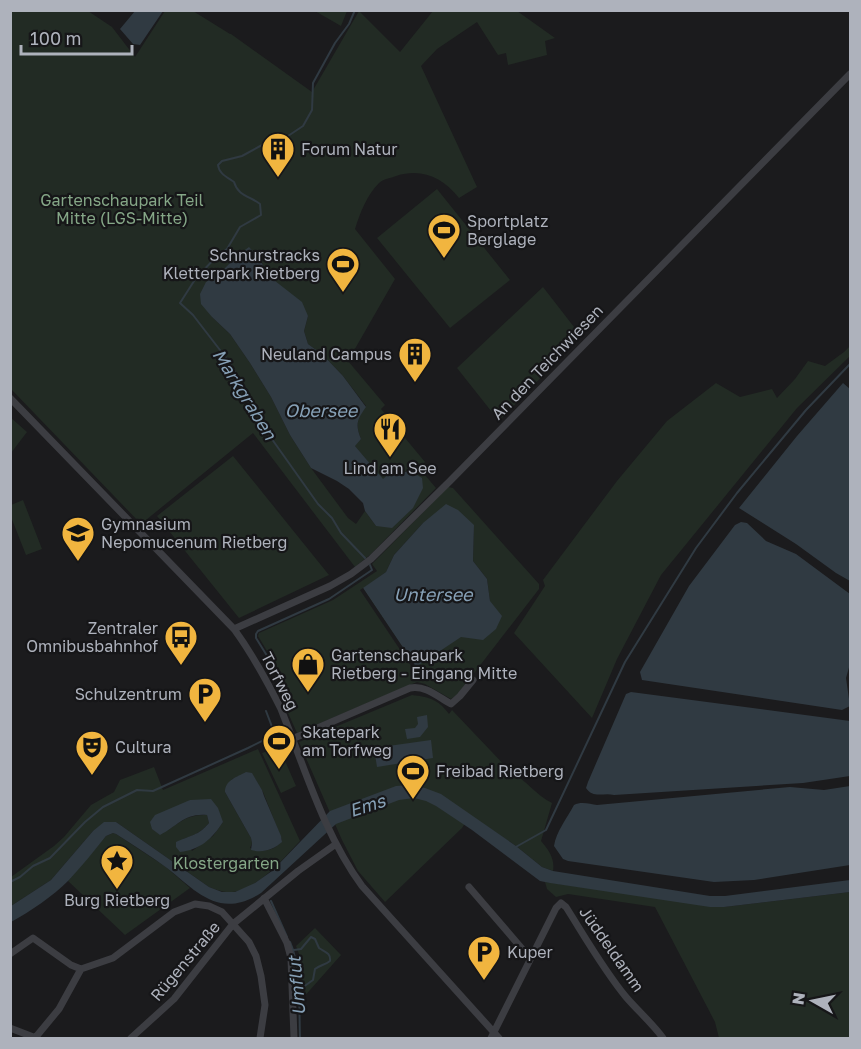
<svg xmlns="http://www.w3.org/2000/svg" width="861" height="1049" font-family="'Golos Text',sans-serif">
  <rect width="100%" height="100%" fill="#1b1b1d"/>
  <!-- green -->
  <path fill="#222b24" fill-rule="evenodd" d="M10,11H88L112,27L135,57L165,11H193L230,34H231L312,92L359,11L400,52L433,11H517L555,38L545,41L547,55L508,65L506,53L498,55L477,22L437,49L421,66L477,187L459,198C442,177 422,168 396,176C391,178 383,179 379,183C367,195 360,213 355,229L395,279L348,361L385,405L381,409L425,462L419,468L436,488L371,554L355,567L253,433L141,524L11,389ZM238,255L258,257L270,277L308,316L304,331L308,344L323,355L343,376L366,406C357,420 355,424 361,439L354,445L383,480L409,470L376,526L365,511L356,524L348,518L311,468L290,435L271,397L250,363L230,334L212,317L206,282L220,273Z
    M315,11H347L341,26Z
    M437,189L510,280L450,328L377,238Z
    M543,287L581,336L499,421L457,368Z
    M850,346V356L797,408L661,575L617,659L592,718L514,633L545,586L543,580L617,481L667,421L716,383L740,397L772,389L777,398L795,379L808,361L825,366L844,352Z
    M10,417L27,432L11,453H10Z
    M233,456L329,575L239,618L157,516Z
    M448,487L453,488L539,584V589L458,694L451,699L425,684L417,682L297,733L280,695L287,689L284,679L258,636L259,633L333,600L377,571L372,564ZM423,523L474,525L473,561L487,579L490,601L363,589L386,572L394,555Z
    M23,500L42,549L26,555L11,517V505Z
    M412,695C429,697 438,699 449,714L452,710L510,771C526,780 536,795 552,803L541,841C549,850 555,859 553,871L542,867L516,846L470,815L462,828L385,902L358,871L342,840L299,742Z
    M279,747L296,786L281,793L262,753Z
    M258,749L300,841C285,857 256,891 232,892C224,893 217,890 209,887L116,822L93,831L51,880L11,906V877L54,846L64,837L91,805L114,792L120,780L154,767L163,790ZM252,774L263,792L282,840C274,852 264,852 250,848L252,843L251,838L225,792C231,775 236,777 252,774ZM190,800L223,822L213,836L192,851L183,839C194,836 201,832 209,823L207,815C190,814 180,821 167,831Z
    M113,833L116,834L166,867L190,888L125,935L68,881L106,836Z
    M545,882L724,907L850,892V1038H719L715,1022L655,907L568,894L556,897L547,889Z
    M315,928L341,955L302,999L299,954L296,946Z"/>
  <!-- water -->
  <path fill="#303a42" d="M135,11H163L140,45L133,44L120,29Z
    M249,247L258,257L270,277L302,302L308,316L304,331L308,344L323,355L343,376L366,407C357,420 355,424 361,439L355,446L383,479L391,472L401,474L409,470L422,478L423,488L413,508L392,528L376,526L365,511L363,503L349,489L337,481L311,468L290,435L271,397L250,363L230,334L212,317L201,304L200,294L206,282L220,273L238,255Z
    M843,383L850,389V581L836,573L796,544L739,508L797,436Z
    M446,504L458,510L474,525L473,561L487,579L490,601L502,616L496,629L483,640L461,637L416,667L363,588L386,572L394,555L423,523Z
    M741,522L747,523L766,541L796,554L850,594V664L846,678L850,706L842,710L642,680L640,672L689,586L735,525Z
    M631,692L850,721V776L803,783L614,795C604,792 593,799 586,788L588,782L626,694Z
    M427,715L428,727L420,737L407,739L405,729L415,728L418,724L417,717Z
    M431,740L433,758L377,767L374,748Z
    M246,772L252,773L262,790L264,796L281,836L282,842C273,850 263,853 251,850L252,843L251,838L225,792C225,780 237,777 246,772Z
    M409,785L425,788L441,794L516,846L542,867L553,871L710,896H725L850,880V892L724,907H710L550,883L540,881L472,830L436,806L426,801L414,798L399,800L336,824L261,893C220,919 198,893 167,868C151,856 133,845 116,834L113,833L106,836C94,851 82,866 69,880C52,897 31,911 11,922V906L51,880L93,831L104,822H116L209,887L222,892H235L255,883L272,871L330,811L396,786Z
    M850,786V865L754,880L714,882L568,861L563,859L554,846C556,832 567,818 574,805C581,801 590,804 597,805L790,787L824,790Z
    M211,799L218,808L223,822C212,839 200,850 180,852L176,847V842C191,835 198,836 209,823L207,815C184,813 178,826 160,835L152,829L150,822L155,815L190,800Z"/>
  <!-- pier -->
  <path fill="#1b1b1d" d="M363,588L416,667L413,669L360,590Z"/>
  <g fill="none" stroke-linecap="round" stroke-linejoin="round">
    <!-- stream -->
    <path stroke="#303a42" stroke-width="2" d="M355,10L349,24L335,43L313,83L312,110L303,126L279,142L262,145L242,156L222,161L218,165C219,174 227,177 234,182C238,196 250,196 260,204L261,215L240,227L227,249L219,254L196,278L180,303L193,315L230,363L269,435L318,504L332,518L341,533L365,558
      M284,690L282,680L256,638V634L258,631L329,599L372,570L370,565
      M514,848L546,830L625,662L696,548L737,493L806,410L850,364
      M10,882L20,877L33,866L50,858L85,822L103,807L137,790L153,791L248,748L272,736L274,732L266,711
      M271,901L287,937
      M290,942C301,966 299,1011 300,1038
      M294,950L301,949L311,937L315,939L319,948C325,952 331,953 330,961C325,965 320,965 315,969L313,980L299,990"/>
    <!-- street -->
    <path stroke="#3c3d42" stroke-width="7" d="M10,398L234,629C253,655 267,681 281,709C286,722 291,735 296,748C314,796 332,845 362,886L499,1038
      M234,629L330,586L351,574L371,559L450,481L850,74
      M292,739L410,688C426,685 438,697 451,704L460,696L473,680
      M469,887L530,958
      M264,898L287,943L291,958L294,1038
      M10,954L33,938L71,965L81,969
      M10,1028L36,1038
      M35,1038L59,1009L81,969L113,958L174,912L195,904L209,906L222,912L249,942L256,956L261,976L265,1005L260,1038
      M131,1038L174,999L233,924L298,871L336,844
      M491,1038L556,908L561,903L566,907C585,937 603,969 626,997C638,1011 652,1023 663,1038"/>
  </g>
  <!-- icons -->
  <defs>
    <symbol id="building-pin" viewBox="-11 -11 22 30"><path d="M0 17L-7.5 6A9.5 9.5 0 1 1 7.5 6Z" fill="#f1b53f" stroke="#161618"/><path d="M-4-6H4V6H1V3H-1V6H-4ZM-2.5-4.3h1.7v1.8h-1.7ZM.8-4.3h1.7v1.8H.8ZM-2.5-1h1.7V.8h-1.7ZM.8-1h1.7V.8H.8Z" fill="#111"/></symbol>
    <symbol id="stadium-pin" viewBox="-11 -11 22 30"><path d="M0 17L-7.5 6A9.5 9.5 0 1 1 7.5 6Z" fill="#f1b53f" stroke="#161618"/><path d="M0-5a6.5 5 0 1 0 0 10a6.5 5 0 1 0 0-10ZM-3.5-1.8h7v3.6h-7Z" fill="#111"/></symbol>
    <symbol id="restaurant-pin" viewBox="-11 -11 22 30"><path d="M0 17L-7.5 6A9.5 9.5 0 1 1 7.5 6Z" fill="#f1b53f" stroke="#161618"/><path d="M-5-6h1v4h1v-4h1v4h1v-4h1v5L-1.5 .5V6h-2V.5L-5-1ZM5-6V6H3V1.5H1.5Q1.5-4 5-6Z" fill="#111"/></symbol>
    <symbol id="school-pin" viewBox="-11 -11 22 30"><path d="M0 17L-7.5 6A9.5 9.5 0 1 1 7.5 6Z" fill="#f1b53f" stroke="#161618"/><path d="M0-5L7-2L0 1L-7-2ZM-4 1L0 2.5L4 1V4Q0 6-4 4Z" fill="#111"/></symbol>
    <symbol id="bus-pin" viewBox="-11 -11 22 30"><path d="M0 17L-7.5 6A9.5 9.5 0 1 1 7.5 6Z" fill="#f1b53f" stroke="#161618"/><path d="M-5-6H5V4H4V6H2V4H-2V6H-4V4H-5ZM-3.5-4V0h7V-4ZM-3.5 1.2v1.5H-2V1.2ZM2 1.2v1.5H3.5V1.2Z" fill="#111"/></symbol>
    <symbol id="shop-pin" viewBox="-11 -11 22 30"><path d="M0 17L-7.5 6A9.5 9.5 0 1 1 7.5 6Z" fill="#f1b53f" stroke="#161618"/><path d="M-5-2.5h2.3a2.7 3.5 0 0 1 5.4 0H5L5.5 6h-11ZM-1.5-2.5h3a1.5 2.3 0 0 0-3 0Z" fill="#111"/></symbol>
    <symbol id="parking-pin" viewBox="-11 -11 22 30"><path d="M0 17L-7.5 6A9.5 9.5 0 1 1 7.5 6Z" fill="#f1b53f" stroke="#161618"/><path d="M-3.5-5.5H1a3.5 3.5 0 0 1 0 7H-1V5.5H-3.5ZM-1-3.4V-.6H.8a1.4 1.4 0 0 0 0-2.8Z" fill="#111"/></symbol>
    <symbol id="theatre-pin" viewBox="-11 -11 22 30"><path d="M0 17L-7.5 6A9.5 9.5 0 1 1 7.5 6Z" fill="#f1b53f" stroke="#161618"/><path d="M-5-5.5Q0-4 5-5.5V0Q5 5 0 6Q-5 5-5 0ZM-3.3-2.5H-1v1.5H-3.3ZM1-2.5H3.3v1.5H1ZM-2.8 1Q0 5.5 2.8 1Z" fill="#111"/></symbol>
    <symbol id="sight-pin" viewBox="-11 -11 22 30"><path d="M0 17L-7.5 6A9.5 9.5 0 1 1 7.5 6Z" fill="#f1b53f" stroke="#161618"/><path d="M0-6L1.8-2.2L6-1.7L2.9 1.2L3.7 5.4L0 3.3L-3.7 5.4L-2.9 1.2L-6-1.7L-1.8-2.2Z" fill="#111"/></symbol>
  </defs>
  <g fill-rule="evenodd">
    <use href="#building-pin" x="259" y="130" width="38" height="52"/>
    <use href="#stadium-pin" x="425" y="211" width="38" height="52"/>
    <use href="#stadium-pin" x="324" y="245" width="38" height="52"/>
    <use href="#building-pin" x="396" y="335" width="38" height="52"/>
    <use href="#restaurant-pin" x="371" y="410" width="38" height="52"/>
    <use href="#school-pin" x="59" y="514" width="38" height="52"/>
    <use href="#bus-pin" x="162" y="618" width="38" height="52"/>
    <use href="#shop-pin" x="289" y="645" width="38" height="52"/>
    <use href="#parking-pin" x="186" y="675" width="38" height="52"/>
    <use href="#stadium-pin" x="260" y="722" width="38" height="52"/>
    <use href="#theatre-pin" x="73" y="728" width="38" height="52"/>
    <use href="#stadium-pin" x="394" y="752" width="38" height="52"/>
    <use href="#sight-pin" x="98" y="842" width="38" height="52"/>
    <use href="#parking-pin" x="465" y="933" width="38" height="52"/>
  </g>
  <g text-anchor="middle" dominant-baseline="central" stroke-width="4.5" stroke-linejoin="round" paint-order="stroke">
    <!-- poi labels -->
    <g font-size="16" fill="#aeb2bc" stroke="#161618" text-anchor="start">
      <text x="301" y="149">Forum Natur</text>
      <text x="467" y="221">Sportplatz<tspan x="467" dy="18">Berglage</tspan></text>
      <text x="320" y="255" text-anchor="end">Schnurstracks<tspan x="320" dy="18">Kletterpark Rietberg</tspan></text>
      <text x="392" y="354" text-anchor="end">Neuland Campus</text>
      <text x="390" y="468" text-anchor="middle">Lind am See</text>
      <text x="101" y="524">Gymnasium<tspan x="101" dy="18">Nepomucenum Rietberg</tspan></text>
      <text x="158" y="628" text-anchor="end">Zentraler<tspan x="158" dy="18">Omnibusbahnhof</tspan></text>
      <text x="331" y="655">Gartenschaupark<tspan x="331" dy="18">Rietberg - Eingang Mitte</tspan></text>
      <text x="182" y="694" text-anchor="end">Schulzentrum</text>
      <text x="302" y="732">Skatepark<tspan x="302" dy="18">am Torfweg</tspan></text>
      <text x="115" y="747">Cultura</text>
      <text x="436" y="771">Freibad Rietberg</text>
      <text x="117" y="900" text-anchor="middle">Burg Rietberg</text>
      <text x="507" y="952">Kuper</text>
    </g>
    <!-- park labels -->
    <g font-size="16" fill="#85a787" stroke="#161618">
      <text x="122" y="200">Gartenschaupark Teil<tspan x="122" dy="18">Mitte (LGS-Mitte)</tspan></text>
      <text x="226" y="863">Klostergarten</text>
    </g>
    <!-- street labels -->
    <g font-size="16" fill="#aeb2bc" stroke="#161618">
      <text transform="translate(547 362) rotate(-46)">An den Teichwiesen</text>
      <text transform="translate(280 681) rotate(63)">Torfweg</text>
      <text transform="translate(612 949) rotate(55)">Jüddeldamm</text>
      <text transform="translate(185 961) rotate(-50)">Rügenstraße</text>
    </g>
    <!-- water labels -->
    <g font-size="18" font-style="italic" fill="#86a0b6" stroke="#161618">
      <text transform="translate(245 394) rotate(58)">Markgraben</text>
      <text x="321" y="410">Obersee</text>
      <text x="433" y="594">Untersee</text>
      <text transform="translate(367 805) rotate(-18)">Ems</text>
      <text transform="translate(296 986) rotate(-95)">Umflut</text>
    </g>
  </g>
  <!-- border -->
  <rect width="861" height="1049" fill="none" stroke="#aeb2bc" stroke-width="24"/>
  <!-- north arrow -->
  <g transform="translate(813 1001) rotate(279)" stroke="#161618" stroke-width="4.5" paint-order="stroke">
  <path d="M0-4.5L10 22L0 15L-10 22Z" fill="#aeb2bc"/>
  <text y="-9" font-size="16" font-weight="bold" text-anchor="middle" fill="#aeb2bc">N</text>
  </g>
  <!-- scale -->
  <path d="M21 45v9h111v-9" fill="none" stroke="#aeb2bc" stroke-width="3"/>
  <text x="30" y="45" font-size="18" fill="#aeb2bc" stroke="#161618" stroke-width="4.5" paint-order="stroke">100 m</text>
</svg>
